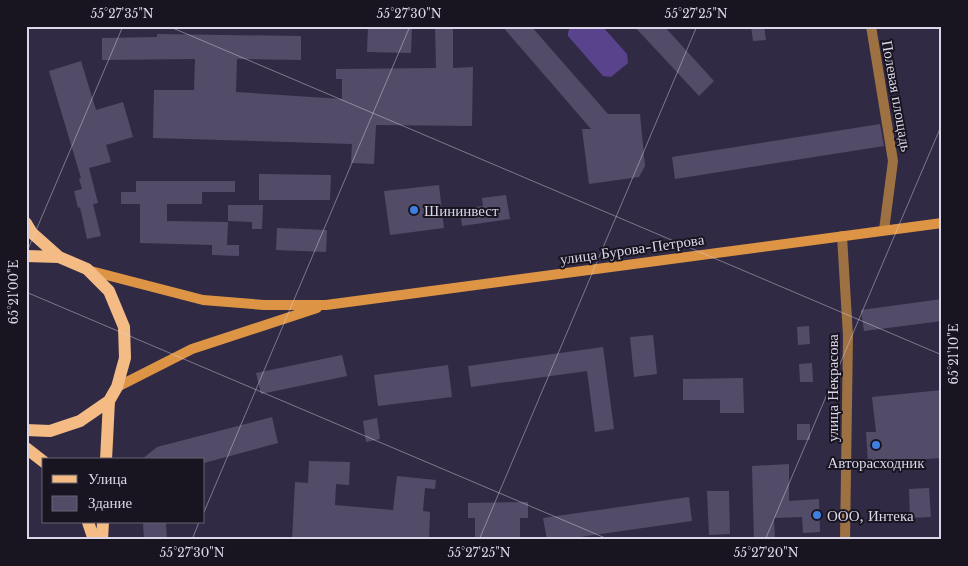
<svg xmlns="http://www.w3.org/2000/svg" width="968" height="566" font-family="'Libre Baskerville',serif">
  <rect width="100%" height="100%" fill="#312a44"/>
  <!-- garden -->
  <path fill="#5a438d" d="M570,26H602L627,54L628,63L611,77L603,76L568,36V33Z"/>
  <!-- building -->
  <path fill="#534c68" d="M368,26H412L411,53L367,52Z
    M435,26H453V68L473,67L472,126L376,125L374,164L351,163L352,144L153,138L154,90H194L195,59L102,60V38L157,37V34L301,36V60L237,59L236,92L342,99V79H336V69L436,68Z
    M502,26H531L608,114H640L645,166L639,177L589,184L582,129H591Z
    M634,26H664L714,81L699,96Z
    M751,26H764L766,40L753,41Z
    M81,61L96,110L123,102L133,137L106,145L111,162L89,168L98,203L93,204L101,236L87,239L80,207L78,208L74,191L82,189L79,179L81,178L49,71Z
    M880,124L884,146L675,179L672,157Z
    M259,174L331,175L330,200H259Z
    M136,181H235V192H202V204H167V221L228,222L227,245H239V256L212,255V245L140,243V204H121V192H136Z
    M439,185L444,228L390,235L384,191Z
    M506,195L510,219L462,226L460,209L483,206L482,198Z
    M228,205H263L262,229H252V222L228,221Z
    M277,228L327,230L326,252L276,250Z
    M942,299V321L864,331L861,310Z
    M809,326L810,344L798,345L797,327Z
    M653,335L657,374L634,377L630,337Z
    M603,347L614,429L595,432L587,371L471,387L468,366Z
    M342,355L347,376L261,394L256,373Z
    M812,363L813,382H800L799,364Z
    M448,365L452,397L378,406L374,375Z
    M743,378L744,413H720V400H683V379Z
    M942,390V458L868,463L866,432H876L872,397Z
    M272,417L278,443L204,463V460H141L157,447Z
    M377,418L380,439L366,442L363,421Z
    M797,424H810V440H797Z
    M309,461L350,462L349,485L336,484L335,505L393,510L397,476L436,480L435,489L425,488L423,511L430,512L429,540H374L334,537V540H292L295,482L308,483Z
    M789,464V501L819,499L820,532L803,533L802,517L774,518L775,539L754,540L752,466Z
    M929,488L931,517L910,518L909,489Z
    M707,491H729L730,534L709,535Z
    M689,497L692,521L559,540H547L543,518Z
    M528,502V518H520V540H475V518H468V503Z
    M143,522H166L167,540H144Z"/>
  <g fill="none" stroke-linecap="round" stroke-linejoin="round">
    <!-- minor -->
    <path stroke="#9e7142" stroke-width="10" d="M871,26L893,161L884,230
      M842,236L848,336L845,540"/>
    <!-- secondary -->
    <path stroke="#dd9545" stroke-width="10" d="M87,270L203,300L264,305H326L942,223
      M117,387L192,349L317,308"/>
    <!-- primary -->
    <path stroke="#f4bc84" stroke-width="12" d="M26,223L32,233L59,257
      M26,256L59,257L87,269L109,291L124,327L125,358L117,387L109,401L80,421L50,431L26,430
      M26,448L44,462
      M106,460L109,401
      M88,522L94,540
      M102,540L103,522"/>
  </g>
  <!-- ticks -->
  <path fill="none" stroke="#dbd7e8" stroke-width="1" stroke-opacity="0.45" d="M168,26L942,355M936,26L942,29M26,254L123,26M26,292L610,540M204,512L410,26M192,540L199,522M479,540L697,26M765,540L942,124"/>
  <!-- markers -->
  <g fill="#3f7fe0" stroke="#181521" stroke-width="2">
    <circle cx="414" cy="210" r="5"/>
    <circle cx="876" cy="445" r="5"/>
    <circle cx="817" cy="515" r="5"/>
  </g>
  <g text-anchor="middle" dominant-baseline="central" stroke-width="4" stroke-linejoin="round" paint-order="stroke">
    <!-- street labels -->
    <g font-size="15" fill="#dbd7e8" stroke="#181521">
      <text transform="translate(897 96) rotate(80)">Полевая площадь</text>
      <text transform="translate(632 249) rotate(-8)">улица Бурова-Петрова</text>
      <text transform="translate(832 388) rotate(-90)">улица Некрасова</text>
    </g>
    <!-- poi labels -->
    <g font-size="15" fill="#dbd7e8" stroke="#181521" text-anchor="start">
      <text x="424" y="210">Шининвест</text>
      <text x="876" y="462" text-anchor="middle">Авторасходник</text>
      <text x="827" y="515">ООО, Интека</text>
    </g>
  </g>
  <!-- border -->
  <rect width="968" height="566" fill="none" stroke="#181521" stroke-width="55"/>
  <!-- legend -->
  <rect x="42" y="458" width="162" height="65" fill="#181521" stroke="#666371"/>
  <rect x="52" y="475" width="25" height="8" fill="#f4bc84" stroke="#666371"/>
  <text x="88" y="484" font-size="15" fill="#dbd7e8">Улица</text>
  <rect x="52" y="496" width="25" height="15" fill="#534c68" stroke="#666371"/>
  <text x="88" y="508" font-size="15" fill="#dbd7e8">Здание</text>
  <rect x="28" y="28" width="912" height="510" fill="none" stroke="#dbd7e8" stroke-width="2"/>
  <g font-size="12" text-anchor="middle" fill="#dbd7e8">
    <text x="122" y="18">55°27'35"N</text>
    <text x="409" y="18">55°27'30"N</text>
    <text x="696" y="18">55°27'25"N</text>
    <text transform="translate(14 292) rotate(-90)" y="4">65°21'00"E</text>
    <text transform="translate(954 354) rotate(-90)" y="4">65°21'10"E</text>
    <text x="192" y="557">55°27'30"N</text>
    <text x="479" y="557">55°27'25"N</text>
    <text x="766" y="557">55°27'20"N</text>
  </g>
</svg>
